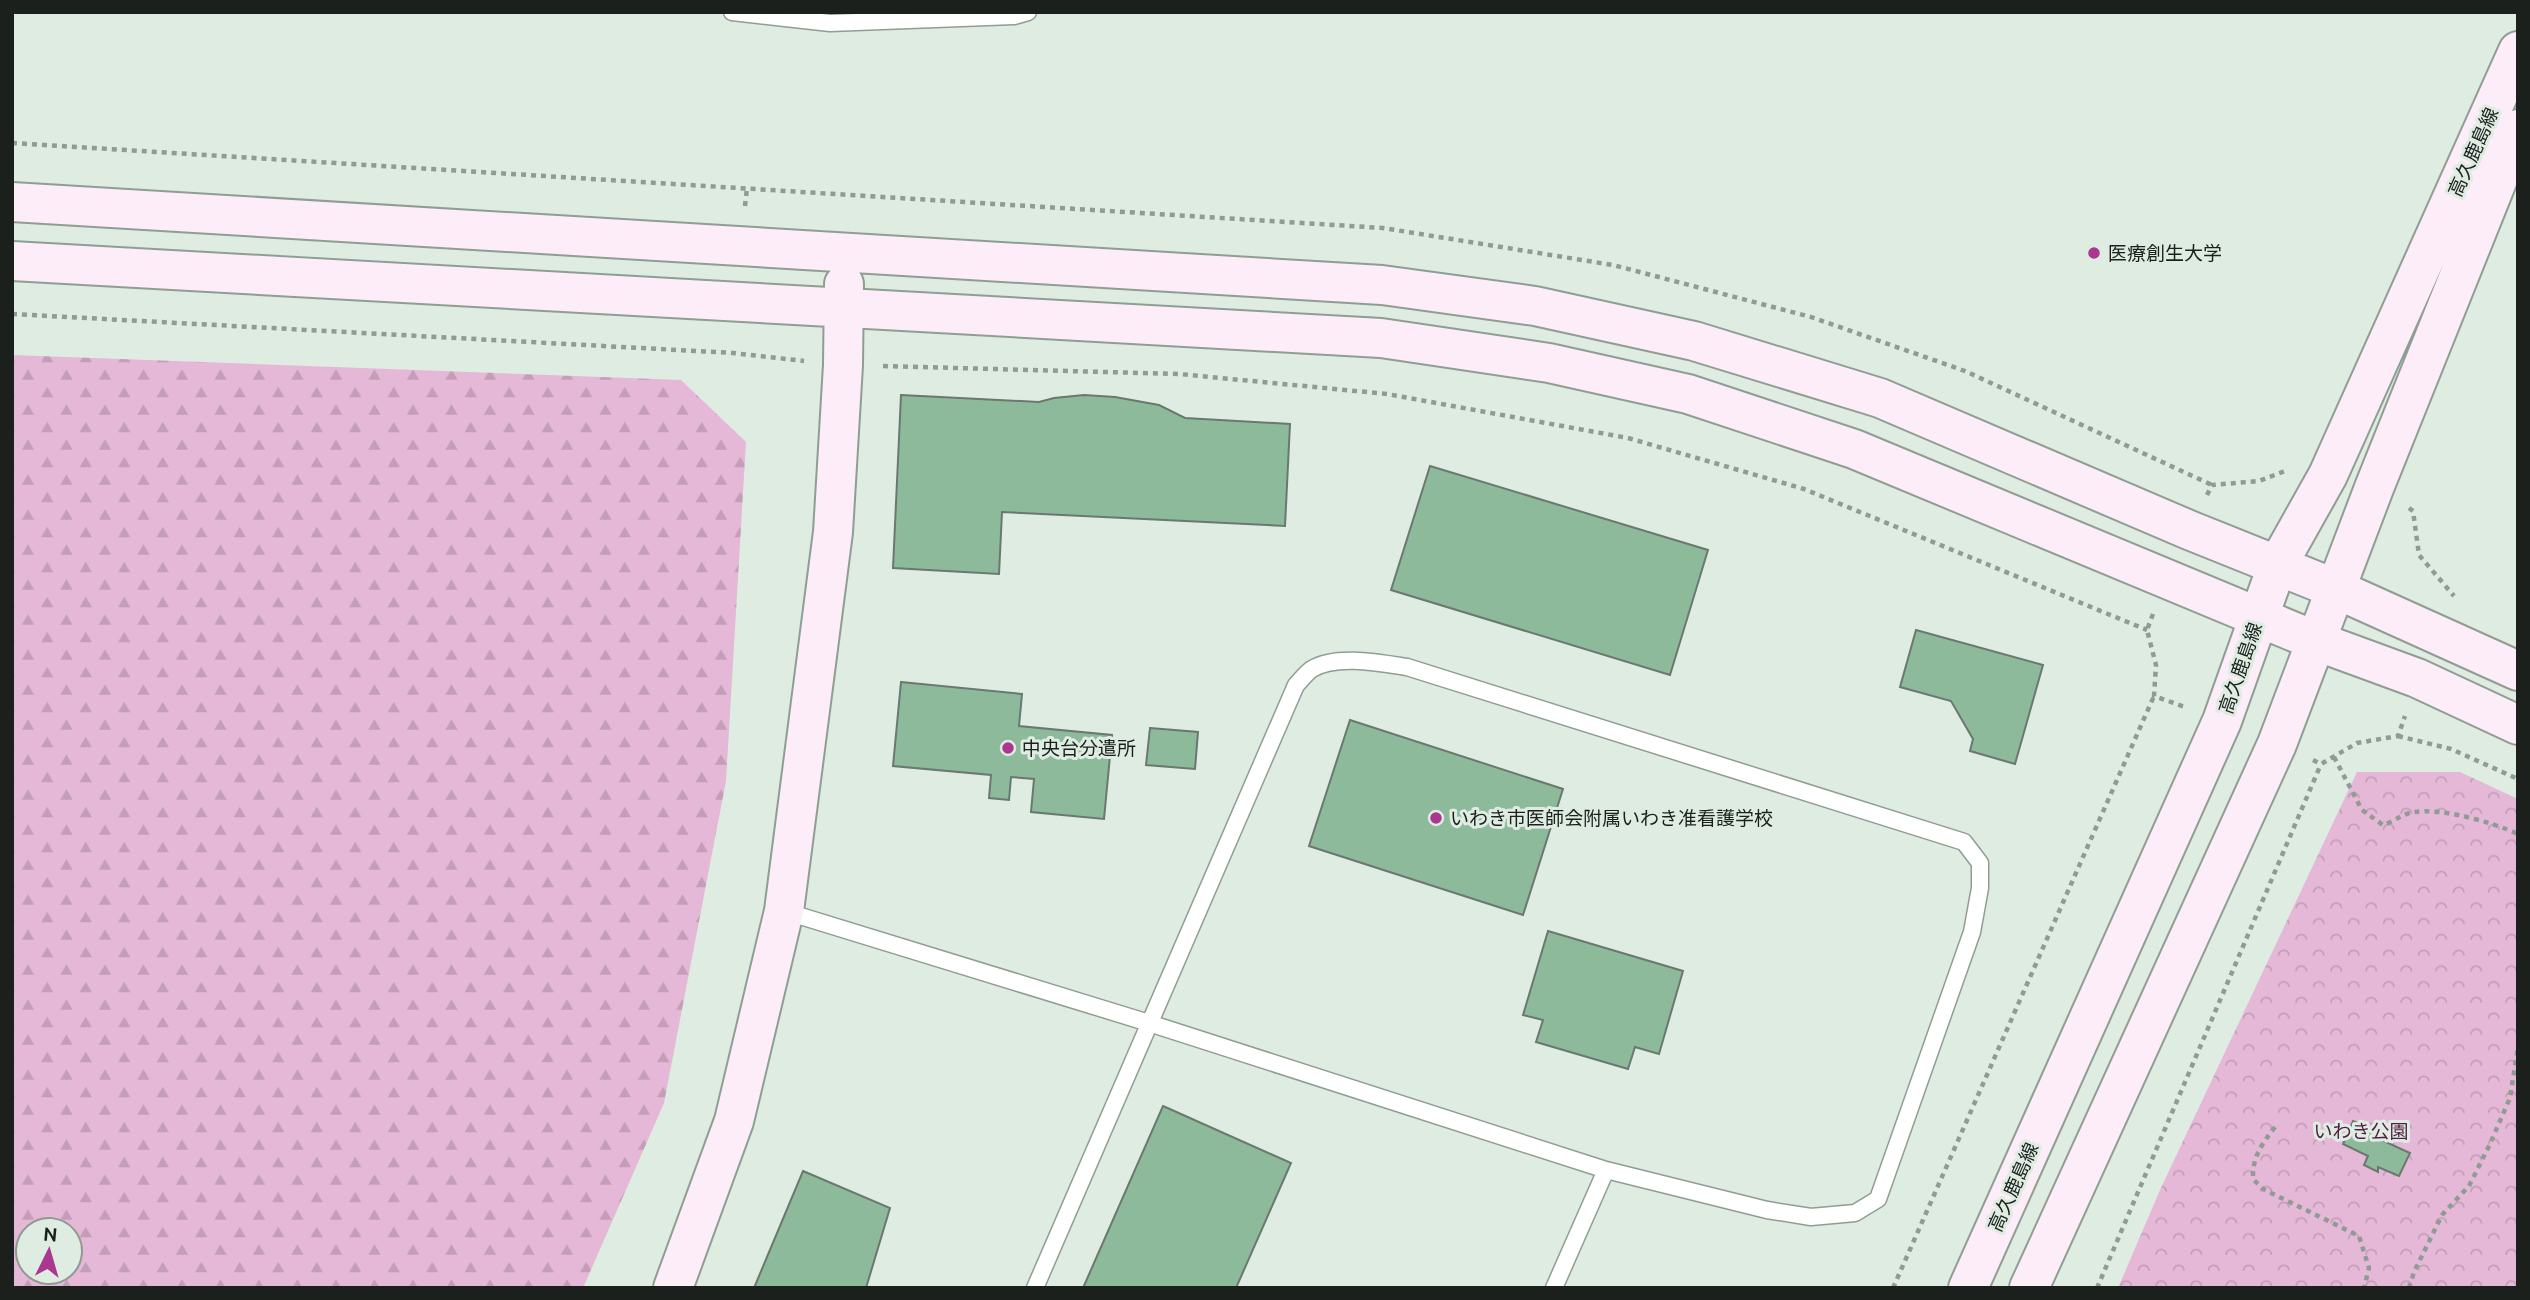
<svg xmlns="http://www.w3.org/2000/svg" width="2530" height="1300" font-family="Ubuntu,'Noto Sans JP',sans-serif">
  <defs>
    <pattern id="forest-firs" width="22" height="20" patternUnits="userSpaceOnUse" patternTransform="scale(1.75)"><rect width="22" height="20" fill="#e5b8d7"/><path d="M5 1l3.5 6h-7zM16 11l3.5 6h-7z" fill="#c49eb8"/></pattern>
    <pattern id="park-crowns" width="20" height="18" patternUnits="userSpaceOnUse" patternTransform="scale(1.75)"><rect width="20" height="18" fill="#e5b8d7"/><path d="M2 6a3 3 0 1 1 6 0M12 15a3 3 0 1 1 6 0" fill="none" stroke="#c49eb8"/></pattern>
  </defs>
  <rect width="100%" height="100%" fill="#deece1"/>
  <!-- forest -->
  <path fill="url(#forest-firs)" fill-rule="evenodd" d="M12,355L681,380L746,442L726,781L664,1103L583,1288H12ZM28,1230H70V1272H28Z"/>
  <!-- park -->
  <path fill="url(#park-crowns)" d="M2357,772H2460L2518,799V1288H2118L2160,1190Z"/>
  <!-- building -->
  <path fill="#8dba9b" stroke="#6b786f" stroke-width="2" d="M901,395L1039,402L1054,398L1084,395L1115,397L1159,405L1185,418L1290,424L1285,526L1002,512L999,574L893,568Z
    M1430,466L1708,550L1670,675L1391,590Z
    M1916,630L2043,665L2015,764L1970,751L1973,739L1951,701L1900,687Z
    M901,682L1022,694L1019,726L1112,735L1104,819L1031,812L1034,779L1011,777L1009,800L989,798L991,775L893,766Z
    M1350,720L1563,789L1523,915L1309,846Z
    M1150,728L1198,732L1195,769L1146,765Z
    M1548,931L1683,971L1659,1054L1635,1047L1628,1069L1536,1042L1543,1020L1523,1015Z
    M1163,1106L1291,1163L1236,1288H1083Z
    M2353,1121L2379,1133L2377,1138L2410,1153L2399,1176L2378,1167V1172L2364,1165L2368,1156L2343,1144Z
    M803,1171L890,1208L866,1288H754Z"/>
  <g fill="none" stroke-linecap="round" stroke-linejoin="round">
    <defs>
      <path id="lane" d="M732,12L830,23L1014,16L1028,12
        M784,911L1149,1023L1606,1170L1767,1210L1811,1217L1855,1213L1878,1199L1972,932L1980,888V863L1964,842L1407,667C1381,663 1336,654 1312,669C1306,673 1301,680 1296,685L1035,1288
        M1554,1288L1606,1170"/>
      <path id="secondary" d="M12,202L1382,285L1535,306L1694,341L1880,398L2189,530L2336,589L2518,671
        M12,261L1381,338L1549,363L1688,394L1854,449L2316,641L2417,678L2518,725
        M673,1288L734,1121L784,911L833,532L843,365L844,284
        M1968,1288L2222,721L2277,566L2328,475L2518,51
        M2029,1288L2277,744L2374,488L2518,129"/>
    </defs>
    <!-- lane casing -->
    <use href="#lane" stroke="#909d93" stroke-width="19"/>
    <!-- secondary casing -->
    <use href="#secondary" stroke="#909d93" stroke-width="42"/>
    <!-- path -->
    <path stroke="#909b93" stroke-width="4.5" stroke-dasharray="5 5" stroke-linecap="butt" d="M12,143L1383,228L1613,265L1811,317L1965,371L2212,485
      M745,206L747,188
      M12,314L733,353L804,361
      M883,366L1179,374L1387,394L1628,438L1804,489L2147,630
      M2207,495L2212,485L2259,481L2285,471
      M2409,508L2413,511L2419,555L2454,596
      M2153,614L2147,630L2156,665L2154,696L2185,707
      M2398,736L2451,749L2518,779
      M2334,757L2362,810L2383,825C2393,822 2404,813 2414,812C2444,808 2491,822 2518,834
      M2313,760L2321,764L2357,743L2398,736L2405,716
      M2275,1127C2262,1144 2252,1157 2253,1179L2263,1189L2359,1236L2369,1268L2364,1288
      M1893,1288L2154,696
      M2097,1288L2321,764
      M2409,1288L2414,1272L2442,1215L2469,1186L2490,1144L2510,1098L2518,1047"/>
    <!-- lane -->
    <use href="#lane" stroke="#fff" stroke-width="16"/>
    <!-- secondary -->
    <use href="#secondary" stroke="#fdedf8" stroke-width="38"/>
  </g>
  <!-- markers -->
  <g fill="#aa3790" stroke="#deece1" stroke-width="2.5">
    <circle cx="2094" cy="253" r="7"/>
    <circle cx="1008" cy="748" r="7"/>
    <circle cx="1436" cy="818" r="7"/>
  </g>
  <g text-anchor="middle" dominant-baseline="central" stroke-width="6" stroke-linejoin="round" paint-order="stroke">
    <!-- street labels -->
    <g font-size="19" fill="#1b201d" stroke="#deece1">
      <text transform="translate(2473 152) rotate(-66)">高久鹿島線</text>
      <text transform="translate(2240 668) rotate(-71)">高久鹿島線</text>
      <text transform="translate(2013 1187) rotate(-66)">高久鹿島線</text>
    </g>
    <!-- poi labels -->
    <g font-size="19" fill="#1b201d" stroke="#deece1" text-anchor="start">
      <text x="2108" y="253">医療創生大学</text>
      <text x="1022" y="748">中央台分遣所</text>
      <text x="1450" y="818">いわき市医師会附属いわき准看護学校</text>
    </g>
    <!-- park labels -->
    <g font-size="19" fill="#521d45" stroke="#deece1">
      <text x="2361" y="1131">いわき公園</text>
    </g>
  </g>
  <!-- border -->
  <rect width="2530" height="1300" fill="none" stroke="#1b201d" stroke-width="28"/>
  <!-- north arrow -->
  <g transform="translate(49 1251) rotate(5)"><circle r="33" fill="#deece1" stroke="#909a93" stroke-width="2"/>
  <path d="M0-5L12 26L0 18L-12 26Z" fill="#aa3790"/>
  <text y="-10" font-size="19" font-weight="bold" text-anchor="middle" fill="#1b201d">N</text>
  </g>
</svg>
